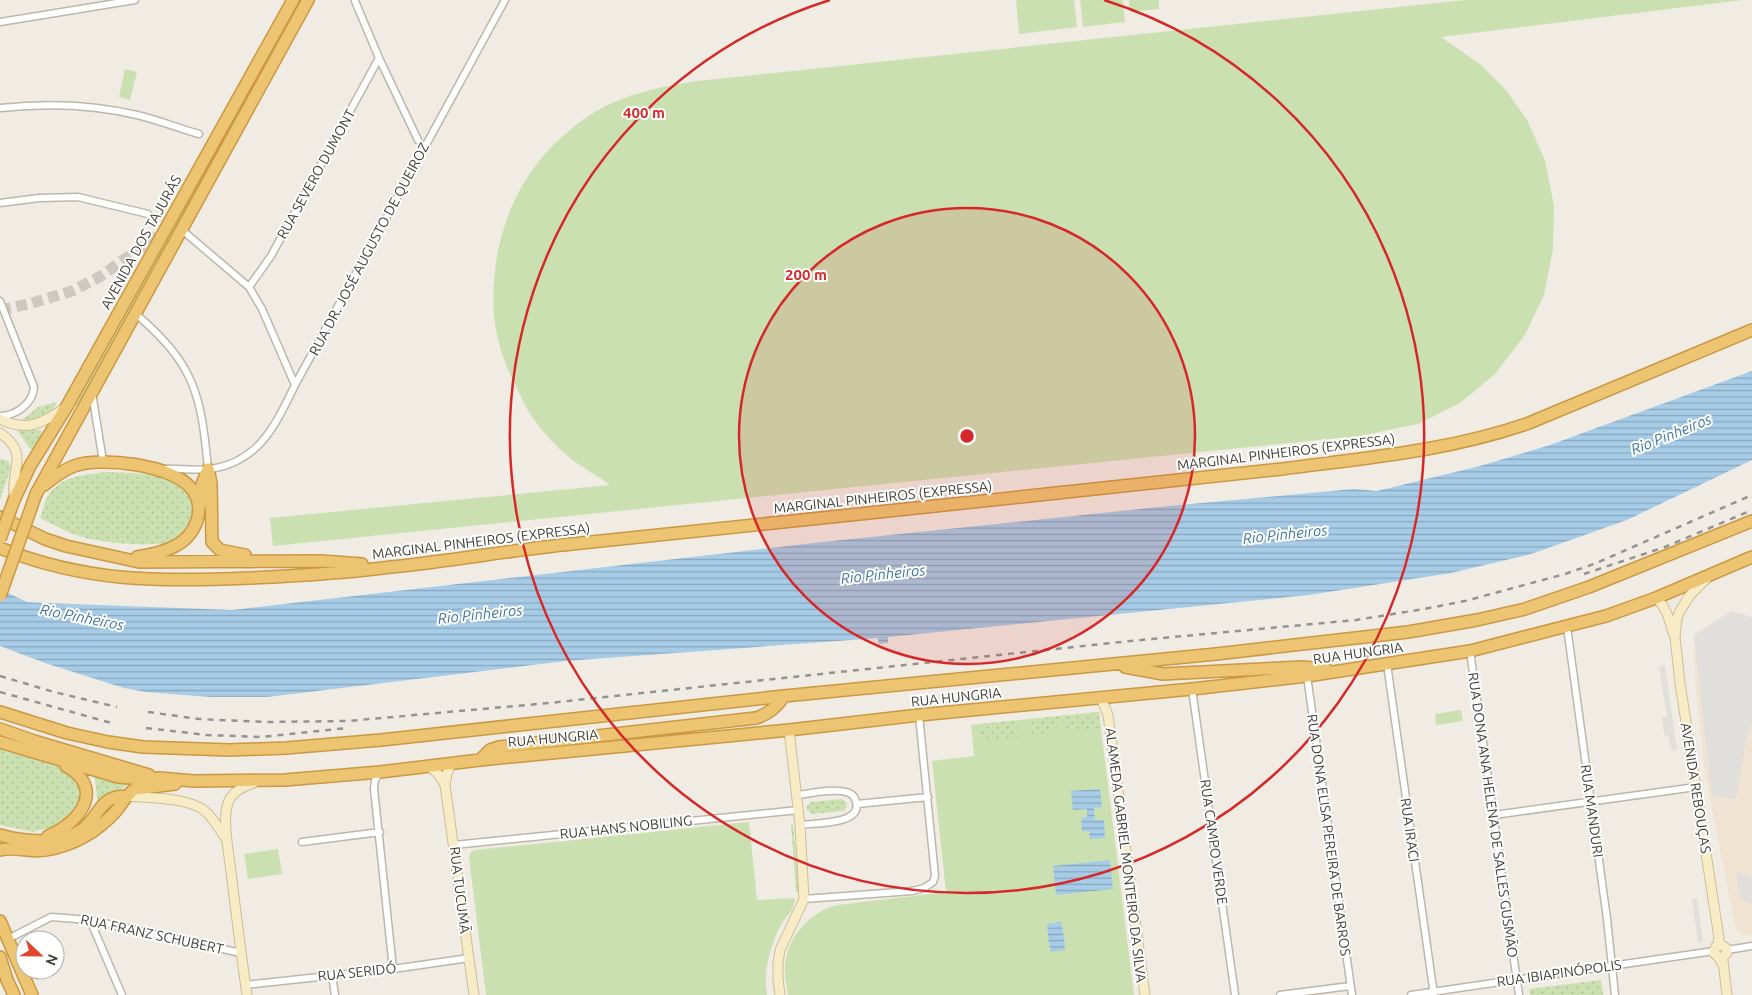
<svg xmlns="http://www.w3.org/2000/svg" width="1752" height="995" font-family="Ubuntu,sans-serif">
  <defs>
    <pattern id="park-dots" width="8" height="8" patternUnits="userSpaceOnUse" patternTransform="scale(1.25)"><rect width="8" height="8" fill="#cbe0b1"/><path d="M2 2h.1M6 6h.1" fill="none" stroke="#b0c199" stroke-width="1.8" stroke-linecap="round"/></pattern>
    <pattern id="water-rules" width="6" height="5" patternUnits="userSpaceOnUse" patternTransform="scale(1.25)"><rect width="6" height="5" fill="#a6cce7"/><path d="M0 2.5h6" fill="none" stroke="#89a7bc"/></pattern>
  </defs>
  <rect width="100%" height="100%" fill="#f0ece4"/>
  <!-- commercial -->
  <path fill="#f0e3d1" d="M1732,611L1752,617V935H1742L1736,929L1705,773L1695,683L1694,635Z"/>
  <!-- grass -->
  <path fill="#cbe0b1" d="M1016,0H1074L1077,27L1019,34Z
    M1080,0H1123L1125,22L1083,27Z
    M1129,0H1159V9L1130,12Z
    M1465,0H1743L1441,37L1481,65L1506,90L1527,120L1545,160L1554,206L1553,249L1544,295L1525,335L1495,374L1460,403L1418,424L1359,436L273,546L270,518L610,485C600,477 588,471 578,464C562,453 542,432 531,415C525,407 521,397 517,388C508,371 501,354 497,335C493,318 493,300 494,283C498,213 531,154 590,115C623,94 659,87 697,81Z
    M275,43L279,45L78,407L74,405Z
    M125,69L137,72L130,100L119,97Z
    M1461,710L1463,721L1436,725L1435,714Z
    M1099,712L1134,995H788C787,986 784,976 785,967C786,938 810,911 838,905L946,892L932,761L974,756L971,725Z
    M749,822L757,900L795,898C793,914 788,913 781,925C770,945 763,973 767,995H486L469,857L471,852L475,850Z
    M278,849L282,874L248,879L244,854Z"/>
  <!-- park -->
  <path fill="url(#park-dots)" d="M57,402L50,415L36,420L20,422L38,407Z
    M17,430H41L42,435L35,449H30Z
    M0,459L8,461L11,467L0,500Z
    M109,472C138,474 197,470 195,513C194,522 188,534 180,539C164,549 104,543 86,538C70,534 54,525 40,518C43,511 44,502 48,496C60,475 89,474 109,472Z
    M1099,712L1101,728L1067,732L1066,722L1050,724V734L1029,736L1027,719L1017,720L1018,737L982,742L980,724Z
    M0,748L65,769L79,783L80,803L59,825L33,832L0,825Z
    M94,774L133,782L98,803Z
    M841,799L845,801C848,804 847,809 843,811L812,814L807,810V806L811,802Z
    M791,824H793L800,892H796Z
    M1601,980L1603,995H1530L1529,989Z"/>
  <!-- parking -->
  <path fill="#e1dfdc" d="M1732,611L1752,617V721L1746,741L1736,799L1712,796L1694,635Z
    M1665,665L1671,708L1677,750L1672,751L1668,736L1665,737L1664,732L1662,717H1667L1659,666Z
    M1736,872L1752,876V903L1741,900Z
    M1697,898L1703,942H1698L1692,899Z"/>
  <!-- water -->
  <path fill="url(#water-rules)" d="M1752,371V460L1627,520L1531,554L1451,573L1309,595L888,637V643L879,644L878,638L565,661L267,697H210L146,692L124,688L48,664L0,646V589L27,602L45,603L232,610L813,543L1169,506L1354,489L1377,491L1480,466L1550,445Z
    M1100,789L1102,807L1094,808L1095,820H1104L1105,838L1090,839L1089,831H1082L1081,818L1087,817V809L1073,810L1071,791Z
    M1110,860L1113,889L1056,895L1053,866Z
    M1061,922L1064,936L1065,950L1051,952L1049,944L1047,924Z"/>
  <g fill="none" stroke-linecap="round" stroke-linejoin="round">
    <!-- highway-tunnel -->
    <path stroke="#cdc9c1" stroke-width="11" stroke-dasharray="11 5.5" stroke-linecap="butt" d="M0,310L29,304L72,291L101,276L168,228L184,213L198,188"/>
    <defs>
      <path id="street" d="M355,1L379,58L418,140
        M0,22L135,0
        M0,108C46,103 91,104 137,115C158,120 178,128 199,134
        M0,203L39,198L78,197L148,214
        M182,230L249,287L262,309L295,385
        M249,287L271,256L379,58
        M0,301L34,387C33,404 15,416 0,416
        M136,314C195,365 201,394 208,469
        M92,393L103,461
        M163,469C178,468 194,471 209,469C259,463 276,424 295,385L505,0
        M1567,627L1607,919L1615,995
        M1470,651L1519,995
        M1387,664L1434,995
        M1307,676L1352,995
        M1192,689L1235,995
        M380,773L375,780L374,789L393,969
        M796,795C809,794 834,788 846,792C851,793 855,796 856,802C863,825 813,823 800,825
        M857,804L928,797
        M1494,815L1696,787
        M302,842L380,832
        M454,845L798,810
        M804,899L912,891L924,888L933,882L935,876L919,715
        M90,920L122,995
        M8,939L51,917L90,920L241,953
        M1727,950L1752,946
        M332,975L335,995
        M245,985L393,969L469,958
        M1280,995L1350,986
        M1411,995L1714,951"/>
      <path id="secondary" d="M0,419C26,432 42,424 65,408
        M0,433C32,454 8,473 15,498
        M1707,578L1690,595L1680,611L1677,618L1675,637L1680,683L1719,938L1718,945
        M1656,598C1667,608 1669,619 1673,633
        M1101,698L1108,715L1145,995
        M450,765L447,774L445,785L474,995
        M430,767L439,775L445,785
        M127,796C148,798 190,797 206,812C215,820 220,831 227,840
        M1719,958L1723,957L1727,953L1726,948L1722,945L1716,946L1714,953L1719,958L1723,965
        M1723,961L1727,995
        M247,995C241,954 236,913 231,872C229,854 222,819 228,803C232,791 244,786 254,783
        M780,995L778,979V963L780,950L804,899L800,825L789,730"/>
      <path id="highway" d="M208,469L211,483L212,542L220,550L245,555
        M44,485C54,477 63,470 74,466C100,456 171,465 190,487C208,507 196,537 173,547C162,553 149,555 137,557
        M36,494L308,0
        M14,500L30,466L67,406L293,0
        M200,506L202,484L208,469
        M0,517L45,539L66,546L139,562L321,561L362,564
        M0,548C86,582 158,582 249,578C296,576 344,573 391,567C452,561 511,550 572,544C809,520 1045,494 1282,469C1365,458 1449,451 1529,423L1752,330
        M1125,667L1163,674L1302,667L1326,669
        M0,712L67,733L108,742L143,747L230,750L286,748L381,740L784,696L1216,654L1408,632L1477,620L1525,609L1589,587L1752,521
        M0,729L34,741L149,775
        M0,742L118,777L143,779L159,778L194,781L285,780L380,772L480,760L789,730L919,715L1192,689L1307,676L1470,651L1606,616L1656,598L1752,557
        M480,760L490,750L499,747L756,718C769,714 777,707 784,696
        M0,835C24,842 61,845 83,829C101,815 98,796 127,796
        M48,836C80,823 106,788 66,766
        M0,850C15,846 31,853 46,850C74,845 96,833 115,812C122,804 126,795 135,789L175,784
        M0,921L32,995
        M0,957L7,980L14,995"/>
    </defs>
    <!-- street casing -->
    <use href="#street" stroke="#bdb7ab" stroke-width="9"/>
    <!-- secondary casing -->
    <use href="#secondary" stroke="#cbbe98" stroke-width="11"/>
    <!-- highway casing -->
    <use href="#highway" stroke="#cb9944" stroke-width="14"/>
    <!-- street -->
    <use href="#street" stroke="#fff" stroke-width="6"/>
    <!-- secondary -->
    <use href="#secondary" stroke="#f8ecc6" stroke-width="9"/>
    <!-- highway -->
    <use href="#highway" stroke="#edc472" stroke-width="11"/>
    <!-- rail -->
    <path stroke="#939393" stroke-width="2.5" stroke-dasharray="6 6" stroke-linecap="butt" d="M1584,574L1665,547L1752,510
      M0,676L54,692L117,707
      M0,692L115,724
      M148,712L199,719L267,722L348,721L549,703L1130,641L1356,620L1424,609L1465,601L1565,574L1594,564L1752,495
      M146,728L207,735L261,737L347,728"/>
    <defs>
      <path id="highway-bridge" d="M0,539L14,500
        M0,596L36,494"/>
    </defs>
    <!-- highway-bridge casing -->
    <use href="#highway-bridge" stroke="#cb9944" stroke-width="14" stroke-linecap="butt"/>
    <!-- highway-bridge -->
    <use href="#highway-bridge" stroke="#edc472" stroke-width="11"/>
  </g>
  <!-- distance rings -->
  <circle cx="967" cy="436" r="228" fill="#d62828" fill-opacity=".12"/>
  <g fill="none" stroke="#d62828" stroke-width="2.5">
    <circle cx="967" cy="436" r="228"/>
    <path d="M1104 0A457 457 0 1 1 830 0"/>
  </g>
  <g text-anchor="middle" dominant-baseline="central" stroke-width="4" stroke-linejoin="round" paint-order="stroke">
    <!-- street labels -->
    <g font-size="14" fill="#413d35" stroke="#fff">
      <text transform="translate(316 174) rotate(-61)">RUA SEVERO DUMONT</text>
      <text transform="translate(141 242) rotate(-61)">AVENIDA DOS TAJURÁS</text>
      <text transform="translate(369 249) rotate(-62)">RUA DR. JOSÉ AUGUSTO DE QUEIROZ</text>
      <text transform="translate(1286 452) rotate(-7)">MARGINAL PINHEIROS (EXPRESSA)</text>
      <text transform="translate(883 497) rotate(-6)">MARGINAL PINHEIROS (EXPRESSA)</text>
      <text transform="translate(481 541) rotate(-7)">MARGINAL PINHEIROS (EXPRESSA)</text>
      <text transform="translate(1358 653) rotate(-8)">RUA HUNGRIA</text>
      <text transform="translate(956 697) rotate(-6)">RUA HUNGRIA</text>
      <text transform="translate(553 738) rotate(-5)">RUA HUNGRIA</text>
      <text transform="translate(1696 788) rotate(81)">AVENIDA REBOUÇAS</text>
      <text transform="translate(1592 811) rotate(82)">RUA MANDURI</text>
      <text transform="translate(1493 815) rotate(82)">RUA DONA ANA HELENA DE SALLES GUSMÃO</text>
      <text transform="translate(626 827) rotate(-6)">RUA HANS NOBILING</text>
      <text transform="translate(1410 830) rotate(82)">RUA IRACI</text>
      <text transform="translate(1329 835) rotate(82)">RUA DONA ELISA PEREIRA DE BARROS</text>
      <text transform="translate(1214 842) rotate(82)">RUA CAMPO VERDE</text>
      <text transform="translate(1126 855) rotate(83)">ALAMEDA GABRIEL MONTEIRO DA SILVA</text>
      <text transform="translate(460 890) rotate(83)">RUA TUCUMÃ</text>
      <text transform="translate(152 934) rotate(12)">RUA FRANZ SCHUBERT</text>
      <text transform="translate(357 972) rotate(-6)">RUA SERIDÓ</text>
      <text transform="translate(1559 973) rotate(-8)">RUA IBIAPINÓPOLIS</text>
    </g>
    <!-- water labels -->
    <g font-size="15" font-style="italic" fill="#3b75a0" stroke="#fff">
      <text transform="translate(1671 434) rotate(-22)">Rio Pinheiros</text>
      <text transform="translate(1285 534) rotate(-6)">Rio Pinheiros</text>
      <text transform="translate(883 574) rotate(-6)">Rio Pinheiros</text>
      <text transform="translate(480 614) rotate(-6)">Rio Pinheiros</text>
      <text transform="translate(82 617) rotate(11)">Rio Pinheiros</text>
    </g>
  </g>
  <circle cx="967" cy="436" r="8" fill="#d62828" stroke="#fff" stroke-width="2.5"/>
  <g font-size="15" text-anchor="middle" font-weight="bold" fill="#d62828" stroke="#fff" stroke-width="4" stroke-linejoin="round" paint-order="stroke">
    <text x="644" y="118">400 m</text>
    <text x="806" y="280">200 m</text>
  </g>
  <!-- north arrow -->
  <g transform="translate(40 955) rotate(112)"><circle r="24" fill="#ffffff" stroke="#b3b1ae"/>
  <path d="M0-4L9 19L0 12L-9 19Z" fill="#e1462a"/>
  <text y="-8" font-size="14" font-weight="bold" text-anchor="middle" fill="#413d35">N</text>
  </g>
</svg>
